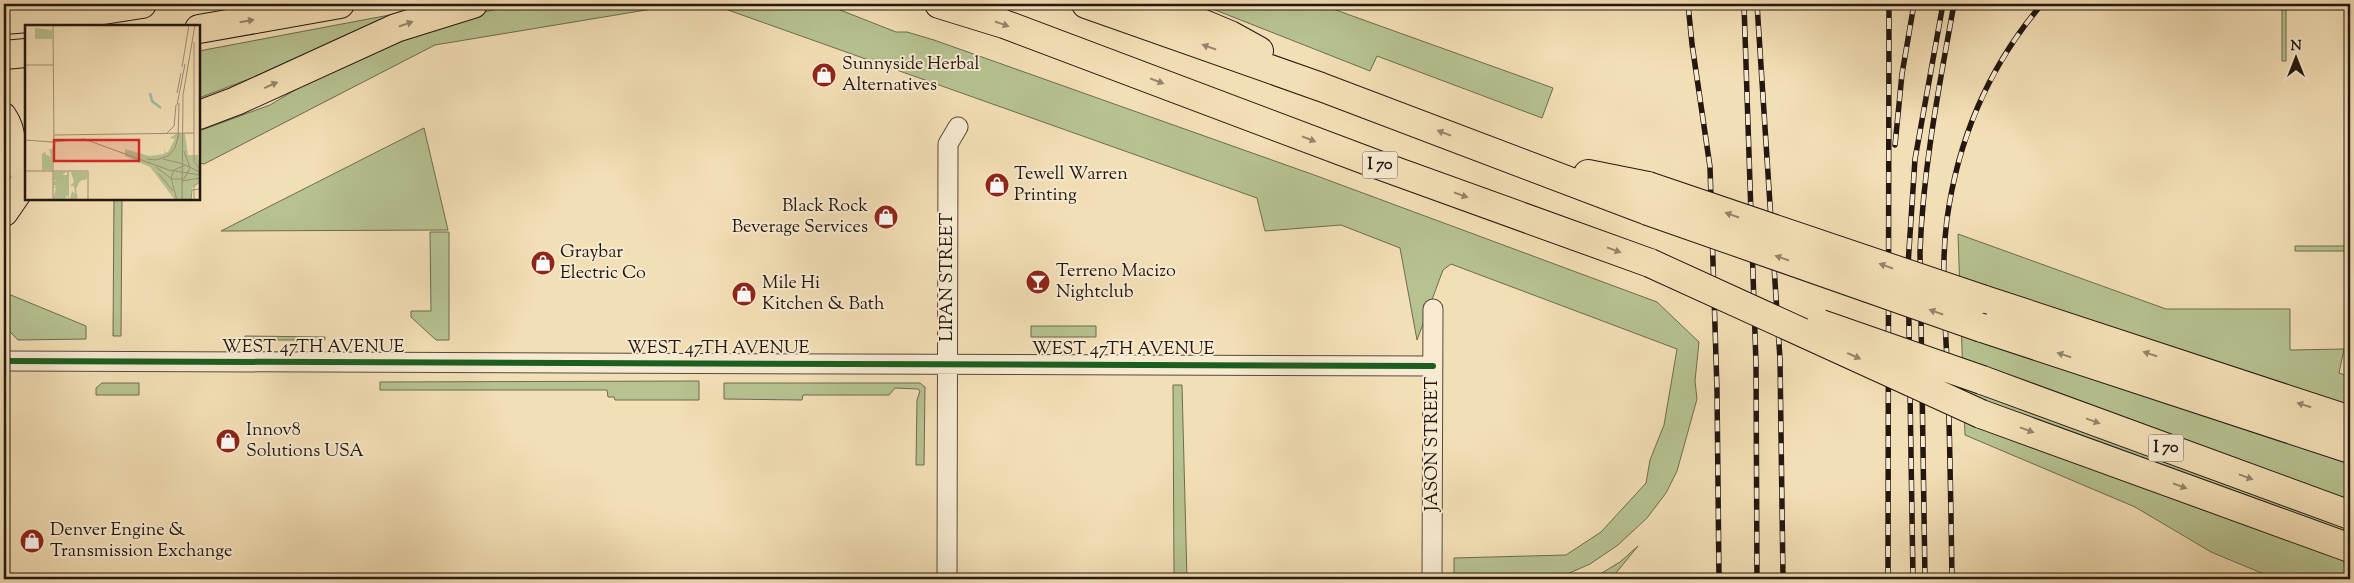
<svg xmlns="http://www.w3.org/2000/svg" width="2354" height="583" font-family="'Sorts Mill Goudy',serif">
  <rect width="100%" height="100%" fill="#f3dfb6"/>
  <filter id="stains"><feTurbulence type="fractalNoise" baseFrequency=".004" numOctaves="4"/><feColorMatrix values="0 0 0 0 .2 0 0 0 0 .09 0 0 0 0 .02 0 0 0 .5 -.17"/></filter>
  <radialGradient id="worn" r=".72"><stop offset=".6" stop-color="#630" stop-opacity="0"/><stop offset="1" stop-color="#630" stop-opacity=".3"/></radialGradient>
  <!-- green -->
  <path fill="#b7c291" stroke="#6d6c50" d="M523,4H682L435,45L204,164L199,163V131L270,105L305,84L410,33L469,15Z
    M711,4H818L830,6L896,32H907L934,40L1317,176L1657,302L1699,342L1695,381L1697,399L1677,471L1666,493L1647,518L1618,545L1590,564L1558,578L1454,579V558L1566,555L1601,532L1646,483L1650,460L1664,425L1677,349L1451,264L1443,270L1417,340L1400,248L1341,225L1265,231L1257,198Z
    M1200,4H1319L1553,88L1542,118L1377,56L1370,71Z
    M2282,4H2286V61H2282Z
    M400,13L270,71L199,98V51Z
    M424,128L448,230L221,231Z
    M114,199H122L121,336H113Z
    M430,232H449V340H436L411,317V311H431Z
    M1958,234L2166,309H2290V350L2344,349L2339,373L2350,377V579H2276L2211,552L2135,507L1965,435Z
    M2295,246H2350V251H2295Z
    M6,293L86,326V339L18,340L5,327Z
    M1031,326H1096V337H1031Z
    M245,336L325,337V340H245Z
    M699,381V400H615L614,397H608L607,390H380V382Z
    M102,383H139V395H96V388Z
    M724,383H920L925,387L924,465H916L917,400L920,391L918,389L895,388L889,395H803L802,400L724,399Z
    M1173,385H1182L1187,579H1174Z
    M1638,546L1611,579H1592L1620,562Z"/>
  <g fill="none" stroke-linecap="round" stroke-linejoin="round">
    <defs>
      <path id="minor" d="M4,361L1433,366
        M947,579L948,144L958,127
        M1432,579L1433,309"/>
      <path id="major" d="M4,115C15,131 16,151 4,167"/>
      <path id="highway" d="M939,4L1004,24L1373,163L1650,263
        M1086,4L1321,87L1648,211
        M1156,4L1230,35L1259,51
        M4,20L78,14L142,4
        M199,29L340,4
        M4,55L26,53
        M199,115L236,101L396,28L473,4
        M9,159L26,150
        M1588,174L1648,186
        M4,212L26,180
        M1982,299L2350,420
        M1982,328L2350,449
        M1982,380L2350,515
        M1981,414L2350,548"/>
    </defs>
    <!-- minor casing -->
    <use href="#minor" stroke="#57493a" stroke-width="21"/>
    <!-- major casing -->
    <use href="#major" stroke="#231710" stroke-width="26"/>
    <!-- highway casing -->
    <use href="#highway" stroke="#231710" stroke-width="30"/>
    <!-- minor -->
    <use href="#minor" stroke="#f7ead0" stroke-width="19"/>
    <!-- major -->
    <use href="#major" stroke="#f3dfb6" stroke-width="24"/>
    <!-- highway -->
    <use href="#highway" stroke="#f3dfb6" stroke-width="28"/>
    <defs>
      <path id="rail" d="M1688,4L1692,44L1710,167L1717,390L1719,579
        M1744,4L1756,364L1757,579
        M1757,4L1780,359L1783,579
        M1895,145L1902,74L1914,4
        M1888,579L1889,4
        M1913,579L1908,265L1915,159L1943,4
        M1925,579L1920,252C1923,168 1939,87 1954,4
        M1952,579C1951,514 1950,448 1948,382C1946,329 1940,273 1947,219C1958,139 1990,65 2042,4"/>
    </defs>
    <!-- rail casing -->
    <use href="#rail" stroke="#231710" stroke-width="5.5"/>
    <!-- rail -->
    <use href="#rail" stroke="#f7ead0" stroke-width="4" stroke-dasharray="11" stroke-linecap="butt"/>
    <defs>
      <path id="highway-bridge" d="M1648,186L1982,299
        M1648,211L1982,328
        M1650,263L1981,414
        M1821,324L1982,380"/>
    </defs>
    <!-- highway-bridge casing -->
    <use href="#highway-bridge" stroke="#231710" stroke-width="30" stroke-linecap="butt"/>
    <!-- highway-bridge -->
    <use href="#highway-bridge" stroke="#f3dfb6" stroke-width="28"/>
    <defs>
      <path id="cycleway" d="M4,361L1433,366"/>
    </defs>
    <!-- cycleway casing -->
    <use href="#cycleway" stroke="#f7ead0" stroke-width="9"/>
    <!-- cycleway -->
    <use href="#cycleway" stroke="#1b5e20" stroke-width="6"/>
  </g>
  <!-- one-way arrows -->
  <defs><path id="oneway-solid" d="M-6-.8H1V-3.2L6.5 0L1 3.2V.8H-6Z" transform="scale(1.25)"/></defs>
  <g fill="#95856b">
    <use href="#oneway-solid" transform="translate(247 21) rotate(-10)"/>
    <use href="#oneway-solid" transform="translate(406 24) rotate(-19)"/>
    <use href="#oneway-solid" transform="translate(1002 24) rotate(19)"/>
    <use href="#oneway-solid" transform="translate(1209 47) rotate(-161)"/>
    <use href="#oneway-solid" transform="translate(1157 81) rotate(21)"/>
    <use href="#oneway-solid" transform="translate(271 85) rotate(-24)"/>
    <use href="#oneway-solid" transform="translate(1444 133) rotate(-159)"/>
    <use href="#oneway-solid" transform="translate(1309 139) rotate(21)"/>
    <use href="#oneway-solid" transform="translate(1461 195) rotate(20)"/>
    <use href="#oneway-solid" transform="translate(1732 215) rotate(-161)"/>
    <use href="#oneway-solid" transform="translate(1614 250) rotate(20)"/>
    <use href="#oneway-solid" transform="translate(1782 258) rotate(-161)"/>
    <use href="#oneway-solid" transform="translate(1886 266) rotate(-161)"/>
    <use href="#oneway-solid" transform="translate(1936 312) rotate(-161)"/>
    <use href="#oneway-solid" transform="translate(2150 354) rotate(-162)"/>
    <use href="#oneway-solid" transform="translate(2064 355) rotate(-162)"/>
    <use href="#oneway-solid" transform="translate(1854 356) rotate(24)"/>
    <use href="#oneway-solid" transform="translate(2304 405) rotate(-162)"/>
    <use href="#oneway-solid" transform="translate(2093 421) rotate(20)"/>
    <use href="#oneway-solid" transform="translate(2027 430) rotate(20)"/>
    <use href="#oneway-solid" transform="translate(2246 477) rotate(20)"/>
    <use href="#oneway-solid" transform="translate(2180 486) rotate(20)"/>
  </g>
  <!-- icons -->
  <defs>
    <symbol id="shop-disc" viewBox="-11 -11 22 22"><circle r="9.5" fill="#8f2418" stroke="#f7ead0"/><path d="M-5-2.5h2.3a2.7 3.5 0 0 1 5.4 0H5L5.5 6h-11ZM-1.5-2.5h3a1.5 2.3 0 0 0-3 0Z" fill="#fff"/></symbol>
    <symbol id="bar-disc" viewBox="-11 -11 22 22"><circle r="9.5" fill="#8f2418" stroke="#f7ead0"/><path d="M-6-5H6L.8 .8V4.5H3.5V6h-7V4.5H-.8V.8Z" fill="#fff"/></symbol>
  </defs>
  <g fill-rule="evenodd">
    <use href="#shop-disc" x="810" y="61" width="28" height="28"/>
    <use href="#shop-disc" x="983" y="171" width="28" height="28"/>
    <use href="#shop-disc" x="872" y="203" width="28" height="28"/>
    <use href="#shop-disc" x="529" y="249" width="28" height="28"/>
    <use href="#bar-disc" x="1024" y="268" width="28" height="28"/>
    <use href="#shop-disc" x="730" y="280" width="28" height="28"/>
    <use href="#shop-disc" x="214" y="427" width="28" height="28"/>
    <use href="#shop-disc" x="18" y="527" width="28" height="28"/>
  </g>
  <g text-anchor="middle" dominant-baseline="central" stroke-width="4" stroke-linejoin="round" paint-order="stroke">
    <!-- shield labels -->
    <g fill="#f7ead0" stroke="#63564a" stroke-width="1">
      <rect x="1362.5" y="151.5" width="35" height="27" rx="4"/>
      <rect x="2148.5" y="434.5" width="35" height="27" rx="4"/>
    </g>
    <g font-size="16" font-weight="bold" fill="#231710">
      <text x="1380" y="165">I 70</text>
      <text x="2166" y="448">I 70</text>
    </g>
    <!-- poi labels -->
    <g font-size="18" fill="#231710" stroke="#f7ead0" text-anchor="start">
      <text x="842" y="65">Sunnyside Herbal<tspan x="842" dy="21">Alternatives</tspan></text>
      <text x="1014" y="175">Tewell Warren<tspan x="1014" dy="21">Printing</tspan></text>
      <text x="868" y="207" text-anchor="end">Black Rock<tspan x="868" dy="21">Beverage Services</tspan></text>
      <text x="560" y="253">Graybar<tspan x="560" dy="21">Electric Co</tspan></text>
      <text x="1056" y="272">Terreno Macizo<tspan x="1056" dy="21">Nightclub</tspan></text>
      <text x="762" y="284">Mile Hi<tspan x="762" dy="21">Kitchen &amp; Bath</tspan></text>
      <text x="246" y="431">Innov8<tspan x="246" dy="21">Solutions USA</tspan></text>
      <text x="50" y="531">Denver Engine &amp;<tspan x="50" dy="21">Transmission Exchange</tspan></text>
    </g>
    <!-- street labels -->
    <g font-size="18" fill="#231710" stroke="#f7ead0">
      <text transform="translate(948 277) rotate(-90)">LIPAN STREET</text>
      <text x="313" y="348">WEST 47TH AVENUE</text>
      <text x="718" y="349">WEST 47TH AVENUE</text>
      <text x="1123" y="350">WEST 47TH AVENUE</text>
      <text transform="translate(1433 444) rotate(-90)">JASON STREET</text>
    </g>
  </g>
  <!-- overview -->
  <g transform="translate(25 25)">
    <rect width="175" height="175" fill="#f3dfb6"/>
    <path d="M10,3L27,5V14H10ZM151,109H160L163,130H173L175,156L167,163L166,175H150L125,142L100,131V124L124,131L139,129L140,122V128L143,127L150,114L145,113ZM24,124H27V145H17V129L21,126L20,129L26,132ZM29,147H41L37,150H42V147H44V175L42,170L40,175H28L31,163L28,162L32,161L28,160L29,156L32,155H28ZM46,147H62V154L55,156L51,164L53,175H45L47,166L50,169L49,161H45L49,157Z" fill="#b7c291"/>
    <path fill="none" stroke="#9dbda9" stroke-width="2.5" d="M125,68L127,76L136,83"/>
    <path fill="none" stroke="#a08f74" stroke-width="1" d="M28,0L29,120M169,17V137L175,144M0,40H28M157,42L164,0M152,68L156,48M152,80L160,39M142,108L149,101L151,80M29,110L169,108M153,113L154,78M0,115L27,117L59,114L144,145L175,150M122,134L131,135L143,131L150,123L153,112M138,134L159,139M131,142L147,154H159L165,143L159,126M0,146H63V175M133,148L148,166M157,156L175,153M28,175V123M152,175L146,153L149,145L160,140L175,147M157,175L158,70L170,0M166,175L167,165L175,164M169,175V161L175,157"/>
    <path fill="#d62828" fill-opacity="0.15" stroke="#d62828" stroke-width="2.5" d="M29,115H114V136H29Z"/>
    <rect width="175" height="175" fill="none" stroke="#231710" stroke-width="2.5"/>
  </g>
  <!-- margin -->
  <rect width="2354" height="583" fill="none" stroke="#f3dfb6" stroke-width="20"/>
  <rect x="5" y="5" width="2344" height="573" fill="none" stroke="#231710" stroke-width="2.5"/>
  <rect x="10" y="10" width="2334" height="563" fill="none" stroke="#231710"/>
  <!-- north arrow -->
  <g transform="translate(2296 58)" stroke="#f7ead0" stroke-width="4" paint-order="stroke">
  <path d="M0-4L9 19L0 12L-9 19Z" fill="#231710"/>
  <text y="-8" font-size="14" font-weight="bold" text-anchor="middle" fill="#231710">N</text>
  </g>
  <rect width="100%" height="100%" filter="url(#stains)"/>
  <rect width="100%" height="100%" fill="url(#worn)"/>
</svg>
